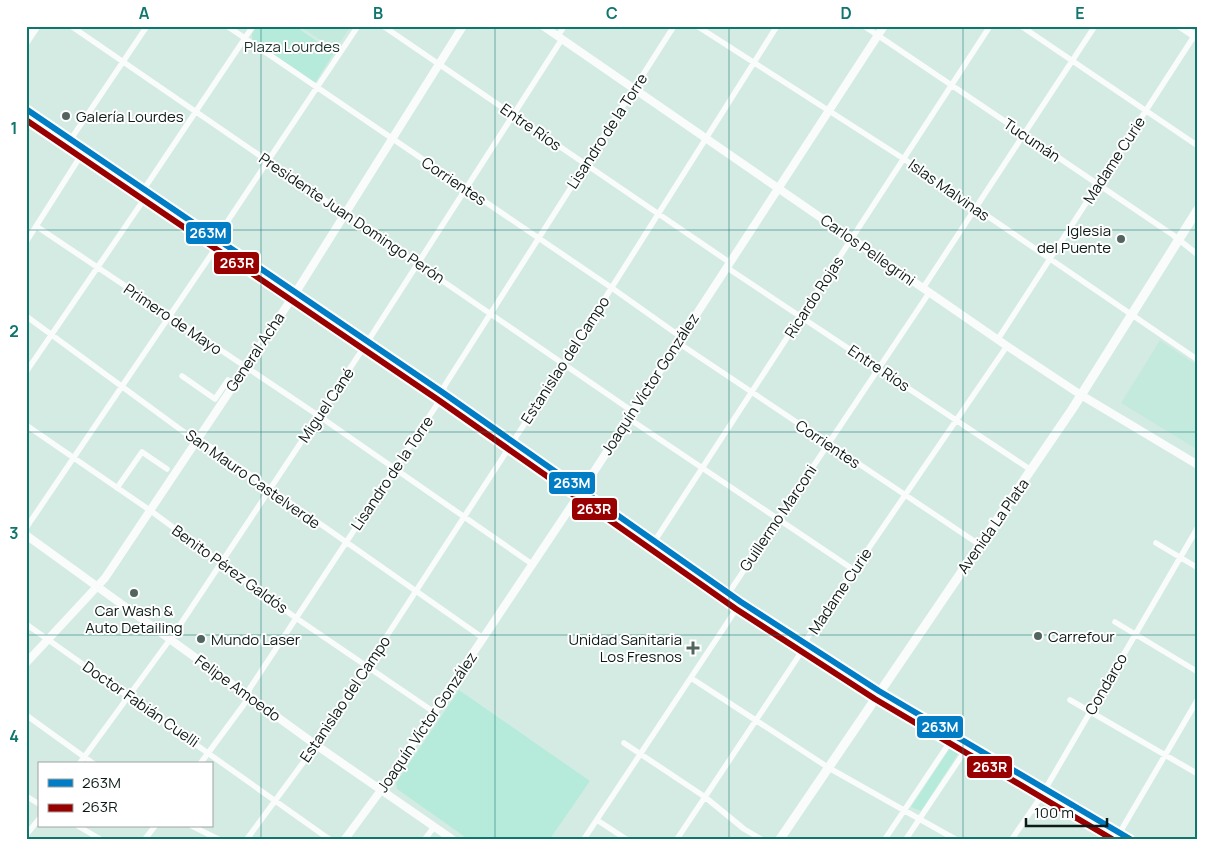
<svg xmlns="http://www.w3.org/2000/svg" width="1224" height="865" font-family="Manrope,sans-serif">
  <rect width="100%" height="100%" fill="#d4ebe4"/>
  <!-- built -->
  <path fill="#c4eade" d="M299,26H351L335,50Z
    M1160,340L1198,366V450L1121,403Z"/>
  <!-- green -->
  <path fill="#b6ebdb" d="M257,26H295L334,53L315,83L252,40V34Z
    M459,690L590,781L550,839H468L397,789L396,783Z
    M954,742L962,748L921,811L911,807Z"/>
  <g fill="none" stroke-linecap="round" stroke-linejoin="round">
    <!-- street -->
    <path stroke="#f9fcfb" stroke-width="5.5" d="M71,26L632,411
      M227,26L612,288L681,337
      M383,26L729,262
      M697,26L904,159L1198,360
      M864,26L1173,235L1198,255
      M1021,26L1198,146
      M558,36L564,26
      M71,139L147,26
      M144,189L253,26
      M36,226L319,416L532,564
      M217,237L358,26
      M26,242L85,149
      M726,267L1031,470
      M923,288L1095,26
      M26,316L192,438L202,441L483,638
      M998,339L1198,30
      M677,342L980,545
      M26,372L149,192
      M182,376L215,399L228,380L234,384
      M628,418L854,570
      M26,425L151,511L296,618L434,712
      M117,488L142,452L167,469
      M26,528L221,240
      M654,542L990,26
      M1156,543L1198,568
      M728,594L929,293
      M1115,622L1198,672
      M26,624L329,839
      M691,678L829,768L955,839
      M1070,700L1198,774
      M26,715L94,764
      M624,743L705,797L744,829L761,839
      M79,764L174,634L368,341L562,39
      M200,764L245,703L250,688L440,400L445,385L674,26
      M26,796L39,804
      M597,820L626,839
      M78,826L100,839
      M192,826L218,839
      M26,835L39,819
      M145,839L155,826
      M247,839L316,745L564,363L777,26
      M425,839L434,827
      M584,839L741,602
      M677,839L802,651L808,637L1007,346
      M885,839L954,736
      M906,839L969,745
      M1012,839L1040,798L1198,527
      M1116,839L1198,699"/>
    <!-- secondary -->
    <path stroke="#f9fcfb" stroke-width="8" d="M543,26L1007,346L1081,395L1198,465
      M1180,26L1198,38
      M26,109L442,392L741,602L879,691L1130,839
      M26,535L316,745L452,839
      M26,663L105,578L296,292L463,26
      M345,839L387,782L582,490L884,26"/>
    <!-- primary -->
    <path stroke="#f9fcfb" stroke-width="9" d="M26,41L36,26
      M780,839L1073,408L1198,209"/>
    <defs>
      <path id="bus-1" d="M26,109L442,392L741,602L879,691L1130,839"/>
      <path id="bus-2" d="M26,120L437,399L736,609L875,699L1112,839"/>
    </defs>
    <!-- bus-1 casing -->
    <use href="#bus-1" stroke="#fff" stroke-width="10"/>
    <!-- bus-2 casing -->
    <use href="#bus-2" stroke="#fff" stroke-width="10"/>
    <!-- bus-1 -->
    <use href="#bus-1" stroke="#007dc5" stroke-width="6"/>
    <!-- bus-2 -->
    <use href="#bus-2" stroke="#990100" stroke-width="6"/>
  </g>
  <!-- grid -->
  <path fill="none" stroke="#0f766e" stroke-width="1" stroke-opacity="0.55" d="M261,26V839M495,26V839M729,26V839M963,26V839M26,230H1198M26,432H1198M26,635H1198"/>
  <!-- markers -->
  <g fill="#52645f" stroke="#fff" stroke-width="2">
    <circle cx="66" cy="116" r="5"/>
    <circle cx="1121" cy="239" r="5"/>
    <circle cx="134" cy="593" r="5"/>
    <circle cx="1038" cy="636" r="5"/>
    <circle cx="201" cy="639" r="5"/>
    <path d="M690.5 640.5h5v5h5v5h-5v5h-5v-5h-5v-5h5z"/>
  </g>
  <g text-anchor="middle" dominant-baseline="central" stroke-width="4" stroke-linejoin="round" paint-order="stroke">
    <!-- park labels -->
    <g font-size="15" fill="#1e342e" stroke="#fff">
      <text x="292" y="46">Plaza Lourdes</text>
    </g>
    <!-- poi labels -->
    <g font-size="15" fill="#0c1b17" stroke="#fff" text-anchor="start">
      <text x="76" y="116">Galería Lourdes</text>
      <text x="1111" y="230" text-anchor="end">Iglesia<tspan x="1111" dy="17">del Puente</tspan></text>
      <text x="134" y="610" text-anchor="middle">Car Wash &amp;<tspan x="134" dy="17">Auto Detailing</tspan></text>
      <text x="1048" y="636">Carrefour</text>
      <text x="211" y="639">Mundo Laser</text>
      <text x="682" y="639" text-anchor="end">Unidad Sanitaria<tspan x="682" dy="17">Los Fresnos</tspan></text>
    </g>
    <!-- street labels -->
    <g font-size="15" fill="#0c1b17" stroke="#fff">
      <text transform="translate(531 127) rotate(35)">Entre Ríos</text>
      <text transform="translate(607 131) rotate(-57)">Lisandro de la Torre</text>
      <text transform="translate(1032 140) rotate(34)">Tucumán</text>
      <text transform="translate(1114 160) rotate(-57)">Madame Curie</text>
      <text transform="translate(454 181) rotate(34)">Corrientes</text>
      <text transform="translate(949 190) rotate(35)">Islas Malvinas</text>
      <text transform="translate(352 218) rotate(34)">Presidente Juan Domingo Perón</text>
      <text transform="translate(868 250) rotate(35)">Carlos Pellegrini</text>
      <text transform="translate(814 297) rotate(-57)">Ricardo Rojas</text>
      <text transform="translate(173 319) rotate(34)">Primero de Mayo</text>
      <text transform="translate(255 352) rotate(-56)">General Acha</text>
      <text transform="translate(565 360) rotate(-57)">Estanislao del Campo</text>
      <text transform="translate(879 368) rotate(34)">Entre Ríos</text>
      <text transform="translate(650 384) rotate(-57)">Joaquín Víctor González</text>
      <text transform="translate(326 405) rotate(-56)">Miguel Cané</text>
      <text transform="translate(828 444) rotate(34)">Corrientes</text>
      <text transform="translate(392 473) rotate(-56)">Lisandro de la Torre</text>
      <text transform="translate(253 479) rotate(35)">San Mauro Castelverde</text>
      <text transform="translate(778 518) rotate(-56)">Guillermo Marconi</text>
      <text transform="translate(993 526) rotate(-55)">Avenida La Plata</text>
      <text transform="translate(230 569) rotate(36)">Benito Pérez Galdós</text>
      <text transform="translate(840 591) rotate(-56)">Madame Curie</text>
      <text transform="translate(1106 684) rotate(-60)">Condarco</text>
      <text transform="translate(238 688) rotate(36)">Felipe Amoedo</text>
      <text transform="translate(345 699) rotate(-56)">Estanislao del Campo</text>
      <text transform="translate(141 704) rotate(35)">Doctor Fabián Cuelli</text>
      <text transform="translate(427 722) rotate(-56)">Joaquín Víctor González</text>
    </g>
  </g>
  <g stroke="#fff" stroke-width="2">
    <rect x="185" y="221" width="47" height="24" rx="5" fill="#007dc5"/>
    <rect x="213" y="251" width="47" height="24" rx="5" fill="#990100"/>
    <rect x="548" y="471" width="48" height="24" rx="5" fill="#007dc5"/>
    <rect x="571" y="497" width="47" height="24" rx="5" fill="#990100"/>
    <rect x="916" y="715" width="48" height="24" rx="5" fill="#007dc5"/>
    <rect x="966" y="755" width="47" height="24" rx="5" fill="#990100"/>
  </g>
  <g font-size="14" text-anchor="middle" font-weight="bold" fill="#fff">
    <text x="208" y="238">263M</text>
    <text x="237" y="268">263R</text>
    <text x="572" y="488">263M</text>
    <text x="594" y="514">263R</text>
    <text x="940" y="732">263M</text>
    <text x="990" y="772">263R</text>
  </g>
  <!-- border -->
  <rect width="1224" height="865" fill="none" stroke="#ffffff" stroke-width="55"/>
  <!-- legend -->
  <rect x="38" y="762" width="175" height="65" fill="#ffffff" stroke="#9ea4a2"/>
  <rect x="48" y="779" width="25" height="8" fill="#007dc5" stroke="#9ea4a2"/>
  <text x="82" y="788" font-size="15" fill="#0c1b17">263M</text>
  <rect x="48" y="804" width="25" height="8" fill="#990100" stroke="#9ea4a2"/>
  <text x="82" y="812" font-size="15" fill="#0c1b17">263R</text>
  <!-- scale -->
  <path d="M1026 818v8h81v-8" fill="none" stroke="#0c1b17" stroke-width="2.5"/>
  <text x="1034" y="818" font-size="15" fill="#0c1b17" stroke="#ffffff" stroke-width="4" paint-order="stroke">100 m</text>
  <rect x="28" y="28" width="1168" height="810" fill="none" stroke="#0f766e" stroke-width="2"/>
  <g font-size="16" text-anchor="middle" font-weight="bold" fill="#0f766e">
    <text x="144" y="19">A</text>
    <text x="378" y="19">B</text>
    <text x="612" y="19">C</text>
    <text x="846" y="19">D</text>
    <text x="1080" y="19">E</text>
    <text x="14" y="134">1</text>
    <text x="14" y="337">2</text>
    <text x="14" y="539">3</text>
    <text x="14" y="742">4</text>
  </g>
</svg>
